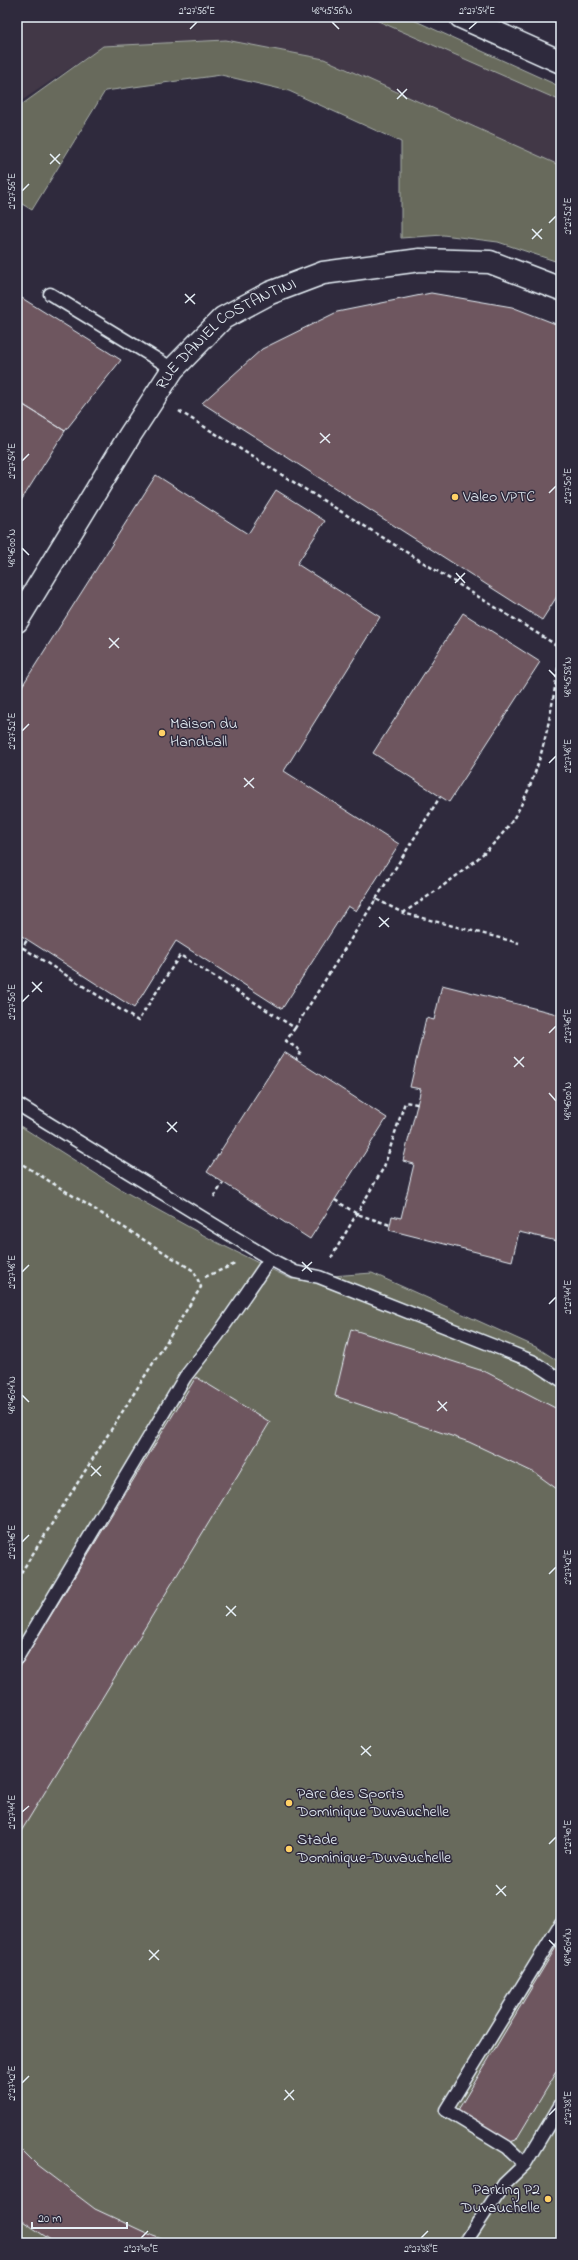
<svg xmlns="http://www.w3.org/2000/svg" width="578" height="2260" font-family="'Indie Flower',sans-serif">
  <rect width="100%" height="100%" fill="#2f2a3d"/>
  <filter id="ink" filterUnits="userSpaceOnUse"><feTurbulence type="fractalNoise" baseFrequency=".025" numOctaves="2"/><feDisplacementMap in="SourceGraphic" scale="8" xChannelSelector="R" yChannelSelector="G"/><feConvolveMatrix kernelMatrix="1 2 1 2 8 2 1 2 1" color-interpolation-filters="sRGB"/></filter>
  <g filter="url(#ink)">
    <!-- built -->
    <path fill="#423747" d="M17,17H369L561,101V166L324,59L226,40L103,46L17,104Z"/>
    <!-- green -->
    <path fill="#686a5b" stroke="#a8aeaa" d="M369,17H407L561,87V101Z
      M226,40L324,59L561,166V263L498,242L443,235L401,238V142L289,91L221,75L105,91L32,210L17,201V108L103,46Z
      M17,1124L120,1189L216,1242L291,1279L372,1273L536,1347L561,1363V2243H17Z"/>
    <!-- building -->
    <path fill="#6e565e" stroke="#e8f1f8" d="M431,293L512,307L561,326V590L542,620L202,403L262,349L337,312Z
      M17,295L121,360L65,431L17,401Z
      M17,401L65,431L17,507Z
      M156,475L248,534L276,490L325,521L297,564L380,617L284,771L399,844L356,911L348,906L282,1009L176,941L134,1008L17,933V694Z
      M463,613L540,662L449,802L373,753Z
      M442,985L561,1015V1242L519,1232L512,1261L389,1230L392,1216L401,1218L414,1164L403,1161L421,1089L410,1087L426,1018L434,1020Z
      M284,1052L387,1118L310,1239L207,1172Z
      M351,1329L486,1372L561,1411V1492L535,1473L469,1442L335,1396Z
      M196,1377L270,1422L17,1838V1671Z
      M561,1939V2065L516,2140L510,2142L458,2110Z
      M17,2145L37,2165L95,2209L153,2236L173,2243H55L17,2217Z"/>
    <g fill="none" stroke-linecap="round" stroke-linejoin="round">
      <defs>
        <path id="lane" d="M50,294L173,369
          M17,1104L270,1259L295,1272L319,1277L532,1361L561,1380
          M17,1658L185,1377L217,1336L270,1259
          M525,2164L507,2147L446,2110L561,1923
          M465,2243L504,2184L525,2164L561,2104"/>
        <g id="street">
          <path id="s1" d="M17,621L130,435L173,369L223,318L270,293L323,273L420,260L490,262L561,289"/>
        </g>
        <path id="secondary" d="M461,17L561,62"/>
      </defs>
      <!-- lane casing -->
      <use href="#lane" stroke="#e8f1f8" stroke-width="15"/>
      <!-- street casing -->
      <use href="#street" stroke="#e8f1f8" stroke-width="25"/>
      <!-- secondary casing -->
      <use href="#secondary" stroke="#e8f1f8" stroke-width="25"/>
      <!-- path -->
      <path stroke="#e8f1f8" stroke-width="2.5" stroke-dasharray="4 3" stroke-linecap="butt" d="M546,17L561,23
        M179,411L561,648
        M555,685L561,686
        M376,899L440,797
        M403,913C439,889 493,854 515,816C545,765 552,706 561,649
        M17,944L138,1021L180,955L295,1028L376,899L403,913L519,943
        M17,956L27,940
        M295,1028L286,1041L301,1051L296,1060
        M17,1161L194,1271L201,1287L17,1579
        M214,1197L223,1183
        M335,1200L357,1214L390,1225
        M331,1258L384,1167L405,1102L417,1104
        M205,1277L235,1264"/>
      <!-- lane -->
      <use href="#lane" stroke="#2f2a3d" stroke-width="12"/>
      <!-- street -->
      <use href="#street" stroke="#2f2a3d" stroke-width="22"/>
      <!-- secondary -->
      <use href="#secondary" stroke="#2f2a3d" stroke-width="22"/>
    </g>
  </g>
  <!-- ticks -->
  <path fill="none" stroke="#e8f1f8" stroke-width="1.5" d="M332,22L339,29M190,29L197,22M469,29L477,22M397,89L407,99M397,99L407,89M50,154L60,164M50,164L60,154M22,191L29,184M549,223L556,216M532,229L542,239M532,239L542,229M185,294L195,304M185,303L195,294M320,433L330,443M320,443L330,434M22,461L29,454M549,493L556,486M22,548L29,555M456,573L465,583M455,583L465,573M109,638L119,648M109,648L119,638M549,670L556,677M22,731L29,724M549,763L556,756M244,778L254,788M244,787L254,778M379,917L389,927M379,927L389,918M32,982L42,992M32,992L42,982M22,1002L29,995M549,1033L556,1026M514,1057L524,1067M514,1067L524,1057M549,1093L556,1101M167,1122L177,1132M167,1132L177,1122M302,1262L312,1272M302,1271L312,1262M22,1272L29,1265M549,1304L556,1297M22,1395L29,1402M438,1401L447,1411M437,1411L447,1402M91,1466L101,1476M91,1476L101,1466M22,1542L29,1535M549,1574L556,1567M226,1606L236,1616M226,1616L236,1606M361,1746L371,1756M361,1755L371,1746M22,1812L29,1806M549,1844L556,1837M496,1885L506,1896M496,1895L506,1886M549,1940L556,1947M149,1950L159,1960M149,1960L159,1950M22,2083L29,2076M285,2090L294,2100M284,2100L294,2090M549,2115L556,2108M141,2238L148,2231M421,2238L428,2231"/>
  <!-- markers -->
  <g fill="#ffd166" stroke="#2f2a3d" stroke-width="1.5">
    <circle cx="455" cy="497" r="4"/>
    <circle cx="162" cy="733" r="4"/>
    <circle cx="289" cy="1803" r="4"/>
    <circle cx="289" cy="1849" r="4"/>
    <circle cx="548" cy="2199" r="4"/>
  </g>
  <g text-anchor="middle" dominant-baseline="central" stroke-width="3" stroke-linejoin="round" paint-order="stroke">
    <!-- street labels -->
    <g font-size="16" fill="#e8f1f8" stroke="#2f2a3d">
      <text stroke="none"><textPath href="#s1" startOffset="361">RUE DANIEL COSTANTINI</textPath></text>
    </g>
    <!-- poi labels -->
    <g font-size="16" fill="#e8f1f8" stroke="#2f2a3d" text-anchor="start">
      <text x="463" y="497">Valeo VPTC</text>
      <text x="170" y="724">Maison du<tspan x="170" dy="18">Handball</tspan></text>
      <text x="297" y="1794">Parc des Sports<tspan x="297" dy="18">Dominique Duvauchelle</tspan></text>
      <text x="297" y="1840">Stade<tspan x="297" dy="18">Dominique-Duvauchelle</tspan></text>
      <text x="540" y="2190" text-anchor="end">Parking P2<tspan x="540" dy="18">Duvauchelle</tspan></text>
    </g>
  </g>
  <!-- margin -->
  <rect width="578" height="2260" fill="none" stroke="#2f2a3d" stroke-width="44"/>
  <!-- scale -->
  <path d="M32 2222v6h95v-6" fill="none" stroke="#e8f1f8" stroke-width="2"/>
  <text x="38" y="2222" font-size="12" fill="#e8f1f8" stroke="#2f2a3d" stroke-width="3" paint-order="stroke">20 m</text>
  <rect x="22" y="22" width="534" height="2216" fill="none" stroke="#e8f1f8" stroke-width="1.5"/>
  <g font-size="10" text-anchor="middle" fill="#e8f1f8">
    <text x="197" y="14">2°27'56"E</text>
    <text x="332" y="14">48°45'56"N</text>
    <text x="477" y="14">2°27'54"E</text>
    <text transform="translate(11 191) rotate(-90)" y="4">2°27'56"E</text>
    <text transform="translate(567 216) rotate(-90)" y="4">2°27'52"E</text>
    <text transform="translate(11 461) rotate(-90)" y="4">2°27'54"E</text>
    <text transform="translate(567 486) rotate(-90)" y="4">2°27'50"E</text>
    <text transform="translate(11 548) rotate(-90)" y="4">48°46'00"N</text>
    <text transform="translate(567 677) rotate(-90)" y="4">48°45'58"N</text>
    <text transform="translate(11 731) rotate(-90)" y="4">2°27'52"E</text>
    <text transform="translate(567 756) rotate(-90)" y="4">2°27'48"E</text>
    <text transform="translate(11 1002) rotate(-90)" y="4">2°27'50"E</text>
    <text transform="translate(567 1026) rotate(-90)" y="4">2°27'46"E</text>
    <text transform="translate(567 1101) rotate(-90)" y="4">48°46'00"N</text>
    <text transform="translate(11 1272) rotate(-90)" y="4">2°27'48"E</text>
    <text transform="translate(567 1297) rotate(-90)" y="4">2°27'44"E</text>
    <text transform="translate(11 1395) rotate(-90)" y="4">48°46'04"N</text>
    <text transform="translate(11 1542) rotate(-90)" y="4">2°27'46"E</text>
    <text transform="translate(567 1567) rotate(-90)" y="4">2°27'42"E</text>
    <text transform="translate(11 1812) rotate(-90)" y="4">2°27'44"E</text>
    <text transform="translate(567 1837) rotate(-90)" y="4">2°27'40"E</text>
    <text transform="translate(567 1947) rotate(-90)" y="4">48°46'04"N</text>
    <text transform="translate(11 2083) rotate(-90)" y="4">2°27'42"E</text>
    <text transform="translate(567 2108) rotate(-90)" y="4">2°27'38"E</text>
    <text x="141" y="2252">2°27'40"E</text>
    <text x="421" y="2252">2°27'38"E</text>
  </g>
</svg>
